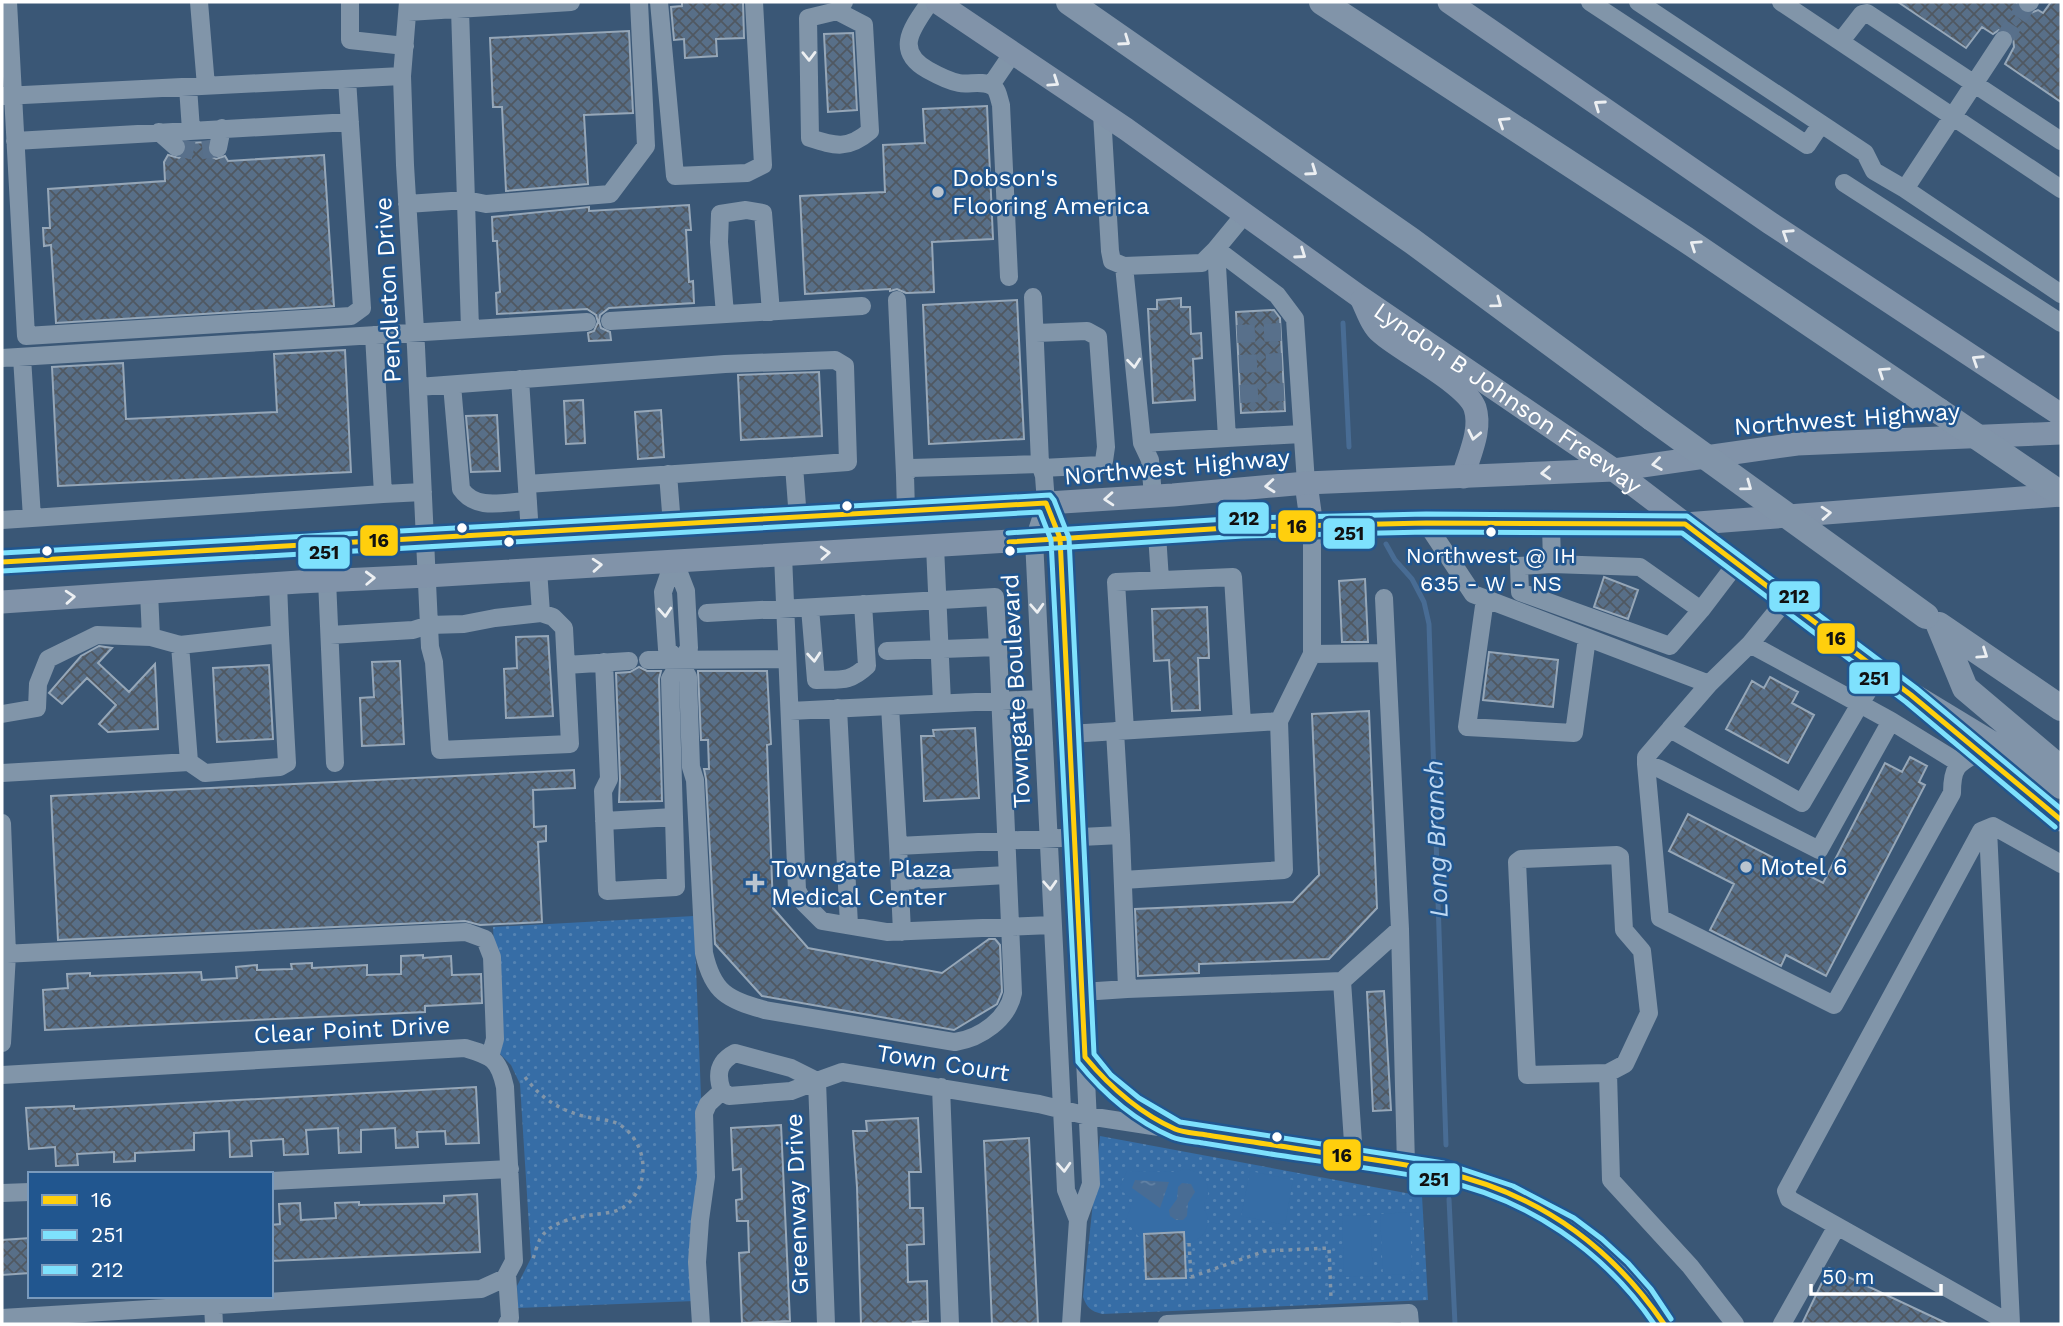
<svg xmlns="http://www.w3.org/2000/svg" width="2063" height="1326" font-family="'Work Sans',sans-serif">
  <defs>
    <pattern id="park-dots" width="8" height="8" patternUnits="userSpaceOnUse" patternTransform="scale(1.75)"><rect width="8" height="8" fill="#366da6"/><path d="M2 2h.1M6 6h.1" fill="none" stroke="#5483b3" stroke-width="1.8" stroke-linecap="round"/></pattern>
    <pattern id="water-ripples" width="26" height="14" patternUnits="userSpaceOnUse" patternTransform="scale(1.75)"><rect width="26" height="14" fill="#486c94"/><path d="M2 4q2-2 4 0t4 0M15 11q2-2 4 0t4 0" fill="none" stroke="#6382a4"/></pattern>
    <pattern id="building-cross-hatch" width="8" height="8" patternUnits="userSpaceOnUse" patternTransform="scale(1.75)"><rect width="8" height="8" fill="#586f88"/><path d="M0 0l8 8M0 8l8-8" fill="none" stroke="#505861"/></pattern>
  </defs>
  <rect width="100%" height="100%" fill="#3a5776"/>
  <!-- park -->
  <path fill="url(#park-dots)" d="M694,916L701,1096L695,1301L518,1308L517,1286L531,1258L520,1084L511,1065L500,1054L493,927Z
    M1100,1136L1422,1196L1428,1300L1102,1314C1091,1311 1087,1308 1083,1297Z"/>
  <!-- pitch -->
  <path fill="#366da6" d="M1183,1169C1197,1169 1210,1179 1208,1194C1207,1199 1205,1200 1204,1205C1204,1212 1206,1210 1207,1216C1210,1233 1199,1241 1184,1244V1232L1145,1234V1246H1139V1237L1126,1221L1133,1200L1119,1189L1127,1171L1177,1172Z
    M1250,1171L1293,1180L1285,1225L1241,1216Z
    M1410,1212L1412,1274L1383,1275L1380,1214Z
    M1370,1215L1373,1276L1344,1277L1342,1216Z"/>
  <!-- water -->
  <path fill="url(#water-ripples)" d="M1135,1180L1169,1182L1160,1208L1132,1188Z
    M1182,1183L1191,1184L1195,1192L1188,1203L1187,1216L1183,1220H1176L1170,1216L1169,1210L1177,1199L1178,1187Z"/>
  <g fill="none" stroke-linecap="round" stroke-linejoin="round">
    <!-- stream -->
    <path stroke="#486c94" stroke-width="5" d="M1343,323L1349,447
      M1386,544L1395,560L1412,579L1424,602L1429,624L1446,1145
      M1449,1199L1455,1324"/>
  </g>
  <!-- building -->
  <path fill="url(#building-cross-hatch)" stroke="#96a7b8" stroke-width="2" d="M682,2H743L744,38L716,39L717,56L685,58L684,39L674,40L671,7L682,6Z
    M1898,2H2017L2021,12L2028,14L2038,10L2043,13L2051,2H2061V102L2005,64L2014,47L2013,36L2009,30H1999L1993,34L1982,27L1966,48Z
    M629,31L633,113L584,115L588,184L506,191L502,107H493L490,38Z
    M853,33L857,110L828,112L824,34Z
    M987,106L993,239L932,242L934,292L906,293L897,289L890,291V289L805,294L800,196L885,192L883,145L925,143L923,109Z
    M208,142L207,151L210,156L216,159L225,156L228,161L324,155L334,306L56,323L51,245L44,246L43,228H50L48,189L165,181L164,162L168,155L179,158L187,150L186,143Z
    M689,205L691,230H686L689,282L693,281L694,303L609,308L600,315L599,321L601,328L610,332L611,340L589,341L588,333L594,331L598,322L596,315L587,309L497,314L496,293L500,292L497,241H493L492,217L589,207V211Z
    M1181,298V307H1190L1191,334L1201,333L1202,358L1193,359L1195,400L1153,403L1148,309H1157V300Z
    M1017,300L1024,439L929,444L923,305Z
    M1274,310L1280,318L1285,411L1241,413L1236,312Z
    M345,350L351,472L58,486L52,367L123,363L126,419L277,412L274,354Z
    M819,372L822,436L741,440L738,375Z
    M583,400L585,443L566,444L564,401Z
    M661,410L664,457L638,459L635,412Z
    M497,415L500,471L471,472L466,416Z
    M1604,577L1638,590L1628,619L1594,607Z
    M1365,579L1368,642H1342L1339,581Z
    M1207,607L1209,658H1198L1200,710L1172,711L1169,660L1154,661L1152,609Z
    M548,636L553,716L506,718L504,669L517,668L516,637Z
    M99,646L112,648L98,663L129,692L155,664L158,729L108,732L99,724L116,705L87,678L62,704L49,693L81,656Z
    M1489,652L1558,660L1553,707L1483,700Z
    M400,661L404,744L362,746L360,698L374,697L372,662Z
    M269,665L273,739L217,742L213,668Z
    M639,667L647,671H661L659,679L662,801L619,802L620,779L616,673L630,672Z
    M698,671H767L771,744L767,745L773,908L808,948L942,973L989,939H995L1000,945L1002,992L997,1004L954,1030L762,996L715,944L706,779L704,769H709L708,740H701Z
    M1770,677L1798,692L1792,703L1814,715L1788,763L1726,729L1752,681L1764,688Z
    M1369,711L1377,908L1329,959L1199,964V973L1138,976L1135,909L1293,902L1319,875L1312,714Z
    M975,728L979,798L924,801L921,736H934L933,730Z
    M1910,757L1927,766L1919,782L1925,785L1826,976L1786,955L1781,966L1710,930L1734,884L1669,851L1688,814L1823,883L1885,763L1902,772Z
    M574,770L575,788L533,790L534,827L546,826V841L538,842L542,922L480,925L465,921L58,940L51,796Z
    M423,955V958L451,956L452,975L481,974L482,1003L425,1006V1012L45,1030L43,990L68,988L67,974L90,973V976L201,972L202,980L237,978L236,967L257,965V970L292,969L291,964L312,963V968L367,965V975L401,974V956Z
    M1384,991L1391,1110L1373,1111L1367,992Z
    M476,1087L479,1143L446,1144L445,1131L417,1132L418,1147L396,1148L395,1128L361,1130V1152L339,1153L338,1128L306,1130L308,1154L284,1155L283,1139L251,1141L252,1156L230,1157L229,1131L194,1133V1150L135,1153V1161L114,1162V1152L77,1154L78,1165L56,1166L55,1147L29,1149L26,1108L74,1106V1109Z
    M918,1118L921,1172H909L910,1208H923L924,1244L907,1245L908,1282L927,1281L928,1321L913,1322L914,1324H861L857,1187L853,1131H867L866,1121Z
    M781,1125L790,1321L742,1323L739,1253L749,1252L748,1221H737L736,1200L742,1199L741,1169L733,1170L731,1128Z
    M1029,1138L1038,1324H992L984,1141Z
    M477,1194L480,1252L271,1261V1225L280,1224L279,1204L300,1203L301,1220L336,1218L335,1203L359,1202V1205L444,1203V1196Z
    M1184,1232L1186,1278L1146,1279L1144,1234Z
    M30,1238V1273L2,1275V1240Z
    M1829,1268L1948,1324H1802Z"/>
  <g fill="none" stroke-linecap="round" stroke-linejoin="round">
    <!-- minor-tunnel -->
    <path stroke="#58708b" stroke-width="18" stroke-dasharray="18 9" stroke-linecap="butt" d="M2003,40L2028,3
      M176,147L195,151L218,148
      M1237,334L1281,332
      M1239,364L1282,362
      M1240,394L1284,392"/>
    <!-- path -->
    <path stroke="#8195a9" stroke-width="3.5" stroke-dasharray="3.5 5" stroke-linecap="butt" d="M525,1077C541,1099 561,1111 587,1117C599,1120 613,1119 623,1127C649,1147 650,1187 624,1207C617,1212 607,1213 598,1214C579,1217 551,1220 540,1239C537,1245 535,1253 533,1259
      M1189,1243L1191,1277L1265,1251L1329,1248L1331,1298"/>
    <!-- minor -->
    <path stroke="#8195a9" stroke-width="18" d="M8,2L26,336L351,316L362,308L347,79
      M199,2L206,86
      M350,2V40L405,46
      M659,2L675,176L747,173L763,165L754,2
      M930,2C913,27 893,50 928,70C937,75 948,81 959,83C969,85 982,80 992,86C998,89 999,99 1001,105L1009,277
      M1590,2L1807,145L1821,124
      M1638,2L1865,153L1874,171L1905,189
      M1781,2L2061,189
      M2028,3L2030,2
      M460,9L470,329
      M837,11L864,25L870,131C848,150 835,146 810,138L808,18L837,11L844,2
      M408,12L571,2
      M2003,40L1905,189L2061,294
      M1841,41L1862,14L1867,13L2061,141
      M991,85L1012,54
      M188,87L191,130
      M4,96L402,76
      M1102,114L1110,251L1112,261L1124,266L1202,263L1216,249
      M159,132L176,147
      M15,141L350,122
      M218,148L222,128
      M1844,183L2061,323
      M407,204L466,200L486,204L610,194L646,146L639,2
      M1244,215L1216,249L1277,295L1295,319L1306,483
      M1216,249L1227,438L1302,434
      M1124,266L1142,443
      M1033,297L1040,464
      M897,300L905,475
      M725,314L719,242L720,214L746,210L763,213L771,312
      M610,321L862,306
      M1036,333L1087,331L1098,337L1106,447L1104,461L1101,465L1042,468
      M22,357L32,518L383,494L374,335
      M2,358L587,322
      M520,379L530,534
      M452,385L461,489C476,511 504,502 528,501
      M418,387L725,364L835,360L845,366L848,462L794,466
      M668,474L672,525
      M527,484L794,466L798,519
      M383,494L423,492
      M1153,496L1150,460L1142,443L1227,438
      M1046,503L1034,540L1066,1190L1078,1220
      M906,512L905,475L911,468L1040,464L1044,476L1046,503L1060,538L1091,1184L1078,1220L1071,1324
      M2,520L32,518
      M1426,523L1473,594L1709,684L1750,644L1785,601
      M1551,524L1552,564L1519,566L1520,592L1670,646L1701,610L1736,564
      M1312,527V654L1386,653
      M1157,534L1160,580
      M935,546L942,703
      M783,555L797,890L804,903L822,921L887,932L1052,925
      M674,560L663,592L667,649L679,661L688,677L691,767L695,780L704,953C713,993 727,999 765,1010L955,1042C981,1038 1008,1019 1013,993L998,647L887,651
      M674,560L686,591L689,648L670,679L674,817
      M1552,564L1640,567L1701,610
      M538,569L541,613
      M327,580L335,763
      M1485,599L1467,727L1574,733L1587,638
      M810,608L816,680C840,679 849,683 867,666L863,604
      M707,613L995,597L998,647
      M330,635L413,630L429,625L464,624L495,618L541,613L553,617L564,628L570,744L440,750L434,662L430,647L416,347L405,165L402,76L408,2
      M1750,644L1860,704L1880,671
      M180,645L280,634L278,583
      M648,660L787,659
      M604,662L609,779L603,791L607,891L676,887L674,817L604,821
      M566,665L629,661
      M1709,684L1670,729L1802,803L1860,704L1891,721L1819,850L1660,769L1646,764L1660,918L1834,1005L1952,793C1952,767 1957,764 1979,752
      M1041,699L890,706L898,846L1121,835L1127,989L1342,981L1400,929L1384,598
      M838,708L849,925
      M790,711L890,706
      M2,714L37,708L38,684L48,659L97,635L151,637L149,592
      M1891,721L1959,763
      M1125,730L1116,582L1233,577L1242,723
      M1115,731L1121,835
      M1069,734L1279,721L1312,654
      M189,762L205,773L280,767L287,763L280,634
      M1646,764V757L1670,729
      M2,773L189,762L180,645L151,637
      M2,823L7,954L2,1043
      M1988,829L2011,1324
      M898,846L902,932
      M1617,855L1620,857L1624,930L1642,951L1649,1013L1625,1064L1608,1073L1527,1075L1517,862L1521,859Z
      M1123,880L1284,870L1279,721
      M900,881L1007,875
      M1400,929L1406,1165
      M2,954L466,932L485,939L492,957L495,1039L490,1057
      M1342,981L1354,1157
      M1082,992L1127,989
      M1085,1057C1109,1086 1135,1106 1167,1125
      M1608,1073L1611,1180L1690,1266L1735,1324
      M2,1075L465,1048C492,1056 499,1059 505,1087L514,1261L505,1278L481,1289L2,1318
      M941,1087L950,1324
      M271,1181L510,1169
      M2,1193L30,1192
      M507,1275L510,1318L507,1324
      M213,1305L214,1324
      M701,1324L697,1262L700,1220L706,1177L704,1113L708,1104L722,1091
      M826,1324L817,1081L791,1091L729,1096L722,1091C716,1074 718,1062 735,1053L791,1068L817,1081L842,1072L1039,1104L1088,1116C1161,1127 1235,1139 1308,1150C1422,1168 1528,1177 1614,1263C1634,1282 1650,1301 1664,1324
      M1167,1324L1409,1313L1410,1324
      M1782,1324L1837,1226
      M2011,1324L1789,1199L1786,1191L1981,831L1993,826L2061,864"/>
    <!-- major -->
    <g stroke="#8193a9" stroke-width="23">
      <path id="s1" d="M937,2L1126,129L1360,297L1614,470L1923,705"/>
      <path d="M1449,2L1770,223L2061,415"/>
      <path d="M1362,300C1367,310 1372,326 1381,333C1401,351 1467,384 1475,408C1482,430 1469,455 1463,477"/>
      <path d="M1306,483L1312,527"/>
      <path d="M2,562L906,512L1173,495L1306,483L1614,470L1797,444L2061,433"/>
      <path d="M2,602L299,582L427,576L1243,527L1426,523L1685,524L2061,495"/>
      <path d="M1955,731L2061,820"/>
    </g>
    <!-- highway -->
    <path stroke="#8194a9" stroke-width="26" d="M1069,2L1412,241L1652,418
      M1322,2L1685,239L1939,411
      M1939,625L1965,688L2061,769
      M1939,625L2061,708
      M1911,695L2061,786"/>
    <!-- highway-bridge -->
    <path stroke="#8194a9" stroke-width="26" d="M1939,411L2061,494
      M1652,418L1926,616"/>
    <defs>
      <path id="bus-1" d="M1009,542L1243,527L1426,523L1685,524L1911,695L2061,820
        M2,562L1046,503L1060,538L1085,1057C1110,1087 1139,1113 1175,1129C1184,1133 1197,1133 1207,1135C1231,1139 1255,1142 1280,1146C1334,1155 1389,1160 1442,1172C1538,1193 1610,1245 1664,1324"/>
      <path id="bus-2" d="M1010,551L1243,536L1426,532L1682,533L1906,702L2055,827
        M2,571L1040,512L1051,540L1078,1062C1103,1093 1135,1121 1172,1137C1181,1141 1193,1141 1203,1143C1228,1147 1252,1151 1277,1155C1331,1163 1385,1170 1439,1180C1527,1198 1604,1251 1654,1324"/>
      <path id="bus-3" d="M1008,533L1243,518L1426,514L1687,516L1916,688L2061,809
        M2,553L1050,495L1054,500L1069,538L1094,1054L1111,1075L1139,1098L1180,1122L1444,1163L1513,1186L1574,1218L1602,1239L1628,1263L1651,1289L1671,1319"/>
    </defs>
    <!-- bus-1 casing -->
    <use href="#bus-1" stroke="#21568f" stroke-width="10"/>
    <!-- bus-2 casing -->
    <use href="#bus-2" stroke="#21568f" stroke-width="10"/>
    <!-- bus-3 casing -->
    <use href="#bus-3" stroke="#21568f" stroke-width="10"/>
    <!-- bus-1 -->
    <use href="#bus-1" stroke="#ffcf0d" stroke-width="5"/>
    <!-- bus-2 -->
    <use href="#bus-2" stroke="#7ee1fd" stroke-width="5"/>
    <!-- bus-3 -->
    <use href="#bus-3" stroke="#7ee1fd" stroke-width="5"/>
  </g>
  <!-- one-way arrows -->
  <defs><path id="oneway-chevron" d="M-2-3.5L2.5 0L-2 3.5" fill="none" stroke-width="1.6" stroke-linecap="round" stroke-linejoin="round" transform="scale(1.75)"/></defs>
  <g stroke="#eceff2">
    <use href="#oneway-chevron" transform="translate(1125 41) rotate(35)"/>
    <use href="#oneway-chevron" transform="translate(809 56) rotate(89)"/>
    <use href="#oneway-chevron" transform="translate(1054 82) rotate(34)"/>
    <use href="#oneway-chevron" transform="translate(1599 105) rotate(-145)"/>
    <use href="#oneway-chevron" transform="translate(1503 122) rotate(-147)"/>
    <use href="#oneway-chevron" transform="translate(1312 171) rotate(35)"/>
    <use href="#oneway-chevron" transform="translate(1787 234) rotate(-147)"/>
    <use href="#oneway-chevron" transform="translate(1695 245) rotate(-146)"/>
    <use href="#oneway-chevron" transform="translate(1301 254) rotate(35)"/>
    <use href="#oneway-chevron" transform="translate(1497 303) rotate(36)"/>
    <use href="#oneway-chevron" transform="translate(1977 360) rotate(-147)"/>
    <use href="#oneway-chevron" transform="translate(1134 363) rotate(84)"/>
    <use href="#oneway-chevron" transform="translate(1883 372) rotate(-146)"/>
    <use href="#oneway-chevron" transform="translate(1474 435) rotate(102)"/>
    <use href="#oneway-chevron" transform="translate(1657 464) rotate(172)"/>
    <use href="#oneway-chevron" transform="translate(1546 473) rotate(177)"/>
    <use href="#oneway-chevron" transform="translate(1270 486) rotate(175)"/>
    <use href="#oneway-chevron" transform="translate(1747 486) rotate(36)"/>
    <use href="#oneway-chevron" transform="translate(1109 499) rotate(176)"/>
    <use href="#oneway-chevron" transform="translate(1826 513) rotate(-4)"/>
    <use href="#oneway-chevron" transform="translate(825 553) rotate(-3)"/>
    <use href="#oneway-chevron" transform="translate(597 565) rotate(-4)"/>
    <use href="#oneway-chevron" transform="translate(370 578) rotate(-2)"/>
    <use href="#oneway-chevron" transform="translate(70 597) rotate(-4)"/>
    <use href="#oneway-chevron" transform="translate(1037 608) rotate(87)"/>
    <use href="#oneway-chevron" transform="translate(665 612) rotate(86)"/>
    <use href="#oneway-chevron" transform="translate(1983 654) rotate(34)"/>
    <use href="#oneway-chevron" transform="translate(814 657) rotate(85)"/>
    <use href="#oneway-chevron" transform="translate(1050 885) rotate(87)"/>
    <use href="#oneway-chevron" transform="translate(1064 1167) rotate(87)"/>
  </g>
  <!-- markers -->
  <g fill="#bac4cf" stroke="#21568f" stroke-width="2.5">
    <circle cx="938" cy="192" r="7"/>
    <circle cx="1746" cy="867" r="7"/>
    <path d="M751.5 872.5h7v7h7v7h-7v7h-7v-7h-7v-7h7z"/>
  </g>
  <g fill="#fff" stroke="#21568f" stroke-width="2.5">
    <circle cx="847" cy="506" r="6"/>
    <circle cx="462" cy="528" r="6"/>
    <circle cx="1491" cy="532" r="6"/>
    <circle cx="509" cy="542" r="6"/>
    <circle cx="47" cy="551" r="6"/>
    <circle cx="1010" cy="551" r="6"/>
    <circle cx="1277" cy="1137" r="6"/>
  </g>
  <g text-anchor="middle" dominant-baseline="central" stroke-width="5" stroke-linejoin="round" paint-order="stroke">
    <!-- bus labels -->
    <g font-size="22" fill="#fff" stroke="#21568f">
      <text x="1491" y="555">Northwest @ IH<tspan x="1491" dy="28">635 - W - NS</tspan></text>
    </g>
    <!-- poi labels -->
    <g font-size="24" fill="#fff" stroke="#21568f" text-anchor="start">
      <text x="952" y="178">Dobson's<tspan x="952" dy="28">Flooring America</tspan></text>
      <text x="1760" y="867">Motel 6</text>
      <text x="771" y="869">Towngate Plaza<tspan x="771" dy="28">Medical Center</tspan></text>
    </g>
    <!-- street labels -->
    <g font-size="24" fill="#fff" stroke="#21568f">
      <text transform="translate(388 290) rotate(-93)">Pendleton Drive</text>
      <text stroke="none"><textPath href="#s1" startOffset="695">Lyndon B Johnson Freeway</textPath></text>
      <text transform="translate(1847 419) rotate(-4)">Northwest Highway</text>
      <text transform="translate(1177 467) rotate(-5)">Northwest Highway</text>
      <text transform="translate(1016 691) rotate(-93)">Towngate Boulevard</text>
      <text transform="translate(352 1030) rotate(-3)">Clear Point Drive</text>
      <text transform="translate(943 1063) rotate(9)">Town Court</text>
      <text transform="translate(797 1204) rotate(-92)">Greenway Drive</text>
    </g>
    <!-- water labels -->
    <g font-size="26" font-style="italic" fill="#bdd8f3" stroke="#21568f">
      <text transform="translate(1436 839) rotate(-92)">Long Branch</text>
    </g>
  </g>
  <g stroke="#21568f" stroke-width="2.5">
    <rect x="1217" y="501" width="53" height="34" rx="7" fill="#7ee1fd"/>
    <rect x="1277" y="509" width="40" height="34" rx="7" fill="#ffcf0d"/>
    <rect x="1322" y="517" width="54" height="33" rx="7" fill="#7ee1fd"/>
    <rect x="359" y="524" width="40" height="33" rx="7" fill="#ffcf0d"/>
    <rect x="297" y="536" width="54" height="34" rx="7" fill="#7ee1fd"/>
    <rect x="1768" y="580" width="53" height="33" rx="7" fill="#7ee1fd"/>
    <rect x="1816" y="622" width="40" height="33" rx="7" fill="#ffcf0d"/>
    <rect x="1848" y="661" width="53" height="34" rx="7" fill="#7ee1fd"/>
    <rect x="1322" y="1138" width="40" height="34" rx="7" fill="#ffcf0d"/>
    <rect x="1408" y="1162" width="53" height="34" rx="7" fill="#7ee1fd"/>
  </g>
  <g font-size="19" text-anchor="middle" font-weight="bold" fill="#111">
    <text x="1244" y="525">212</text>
    <text x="1297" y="533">16</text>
    <text x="1349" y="540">251</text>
    <text x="379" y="547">16</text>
    <text x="324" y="559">251</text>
    <text x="1794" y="603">212</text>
    <text x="1836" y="645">16</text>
    <text x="1874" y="685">251</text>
    <text x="1342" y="1162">16</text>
    <text x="1434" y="1186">251</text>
  </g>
  <!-- border -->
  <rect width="2063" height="1326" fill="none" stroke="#ffffff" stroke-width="7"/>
  <!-- legend -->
  <rect x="28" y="1172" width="245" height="126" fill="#21568f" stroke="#7a9abc" stroke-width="2"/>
  <rect x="42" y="1195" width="35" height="10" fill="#ffcf0d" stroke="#7a9abc" stroke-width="2"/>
  <text x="91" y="1207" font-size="21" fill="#ffffff">16</text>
  <rect x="42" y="1230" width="35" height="10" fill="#7ee1fd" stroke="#7a9abc" stroke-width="2"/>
  <text x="91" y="1242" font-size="21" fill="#ffffff">251</text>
  <rect x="42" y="1265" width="35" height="10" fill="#7ee1fd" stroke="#7a9abc" stroke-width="2"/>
  <text x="91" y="1277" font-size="21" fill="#ffffff">212</text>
  <!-- scale -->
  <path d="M1811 1284v10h130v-10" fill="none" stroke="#ffffff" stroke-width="3.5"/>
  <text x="1822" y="1284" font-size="21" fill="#ffffff" stroke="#21568f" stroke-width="5" paint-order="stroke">50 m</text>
</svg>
